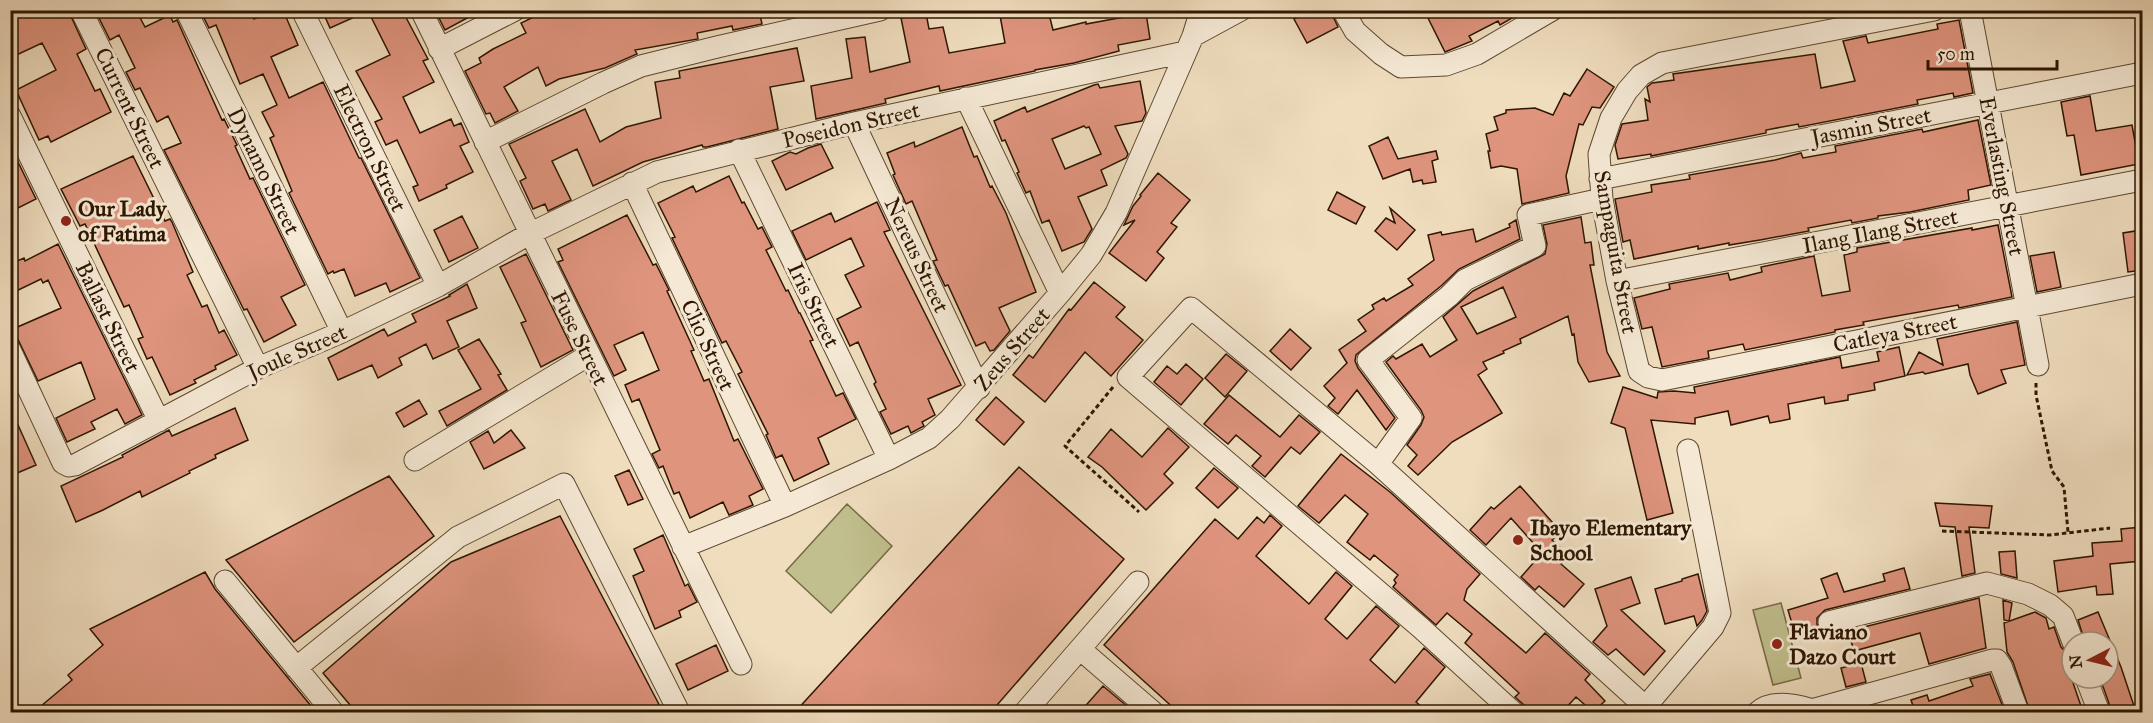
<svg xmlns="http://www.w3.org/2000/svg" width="2153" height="723" font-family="'IM FELL Great Primer',serif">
  <rect width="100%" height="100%" fill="#efddbe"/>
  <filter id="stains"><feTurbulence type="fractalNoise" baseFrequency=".00333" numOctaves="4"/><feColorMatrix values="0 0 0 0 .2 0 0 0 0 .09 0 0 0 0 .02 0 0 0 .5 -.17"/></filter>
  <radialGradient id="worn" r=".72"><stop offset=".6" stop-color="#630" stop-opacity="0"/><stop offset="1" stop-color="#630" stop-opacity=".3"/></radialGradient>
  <!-- green -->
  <path fill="#c0bf8d" stroke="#776a46" stroke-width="1.5" d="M847,504L892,546L831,613L786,571Z
    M1781,603L1801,678L1773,685L1753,610Z"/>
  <!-- building -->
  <path fill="#df947e" stroke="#2e1600" stroke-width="1.5" fill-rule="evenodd" d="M10,10H22L25,17L38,10H68L86,49L77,54L95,91L100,89L111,112L51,142L48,136L39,140L16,90L56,70L42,43L10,58Z
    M95,10H136L145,27L170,15L173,22L177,20L222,120L224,119L237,145L235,146L250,179L253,178L305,285L281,297L296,325L264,342L247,309L244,310L164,150L181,143L168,116L157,122L140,88L135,90L126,72L135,68L119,35L110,40Z
    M200,10H250L247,12L249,15L252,14L254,19L275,10H283L298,45L271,57L289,98L323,82L359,158H361L420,278L390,292L386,283L355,296L344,269L334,273L333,271L328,274L289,193L292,191L270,138L274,136L262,112L277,105L263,74L240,84L216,25L209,28Z
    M322,10H402L428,59L423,61L434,82L403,97L420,133L451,119L454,126L461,123L469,142L460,146L473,172L446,185L447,188L419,201L413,187L418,185L397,140L386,145L375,122L382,119L356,71L390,55L368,11L330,28Z
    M435,10H482L445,30Z
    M548,10H759L762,24L733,30L732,26L697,33L698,39L635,50L637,54L605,68L559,79L546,86L538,67L504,87L518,111L495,123L490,113L486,114L465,71L481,63L479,58L493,49L526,33L521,23Z
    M999,10H1048L1053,30L1086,22V24L1146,13L1150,39L1118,45L1119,51L1074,63L1035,70V71L940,91L939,86L885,99L886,103L816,119L811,86L852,78L846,39L865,37L870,72L910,62L901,18L926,13L929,29L943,27L949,53L1005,43Z
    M1310,10H1330L1338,27L1307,43L1294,19Z
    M1444,10H1526L1500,25L1498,21L1469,36L1472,41L1445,52L1428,18Z
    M1959,20L1973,93L1954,97L1953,93L1917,100L1918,104L1799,127L1798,124L1766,130V133L1651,156V154L1618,159L1615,145L1622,124L1648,120L1645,99L1650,102L1647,87L1652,83L1674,80L1673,74L1815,54L1821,88L1855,81L1843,41L1866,36L1868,43L1938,29L1937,24Z
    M797,48L804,81L770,87L778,129L707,147H703L702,145L643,162L593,186L577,149L552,161L571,200L548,211L545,204L533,209L520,181L526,178L509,144L585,109L600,142L626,127L661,118L655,82L680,78L679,71Z
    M1587,69L1614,87L1600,108L1592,107L1583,125L1579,124L1566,176L1569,193L1522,204L1517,169L1501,166L1491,168L1488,151H1490L1486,134L1498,130L1494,117L1506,113V110L1535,108L1553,115L1564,93L1570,96Z
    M1140,81L1146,113L1142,121L1115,126L1128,154L1126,158L1101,170L1107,185L1078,197L1092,229L1084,242L1062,251L1049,220L1042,223L1030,191L1026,193L1017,173L1019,172L1005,140L1002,141L994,121L1025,107L1027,112L1094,85L1098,84L1100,88ZM1084,126L1086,128L1089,127L1101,154L1065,169L1052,139Z
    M2090,96L2096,131L2132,125L2139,164L2081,175L2074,135L2067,136L2061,102Z
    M1978,120L1991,185L1968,190L1969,200L1910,212L1878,216V218L1852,223L1851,220L1808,228L1809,231L1760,240L1729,245V243L1698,249V246L1634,259L1630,240L1623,242L1615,199L1652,192L1651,185L1690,179L1689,175L1775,160L1801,153L1803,158L1836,152L1835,146L1922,129L1923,132Z
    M962,127L974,157L977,156L990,187L992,186L1006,213L1036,292L999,308L1010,331L994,350L990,351L985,342L976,346L948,285L945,286L933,261L937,260L912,201L906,204L893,175L895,174L887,153L914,142L915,147Z
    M1388,137L1398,159L1436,151L1438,159L1432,161L1436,182L1423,184L1422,180L1413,182L1410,169L1383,179L1369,146Z
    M821,144L833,168L786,190L772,161L790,152L796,154L808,148Z
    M133,156L165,221L170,219L172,222L193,272L187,275L202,307L207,305L219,333L224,330L237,355L215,366L216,369L194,380L196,383L170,395L152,357L147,359L138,339L143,337L129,305L124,307L85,224L80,226L61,189Z
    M17,160L36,199L10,212V162Z
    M1158,173L1190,200L1171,223L1177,227L1157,252L1164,258L1146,281L1109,253L1135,220L1124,225L1133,206L1141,196L1140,195Z
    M729,176L742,203L744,202L758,229L762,227L772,247L766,250L786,291L788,290L799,313H800L813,340L810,341L836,396L843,393L856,419L818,438L829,464L794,481L782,455L776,458L766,435L768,434L738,374L742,372L726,341L722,343L672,238L675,237L658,203L693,186L696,192Z
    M1337,192L1365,207L1356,224L1328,210Z
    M877,202L890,230L884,232L961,385L928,399L935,415L922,422L924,426L911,433L908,426L891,434L880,412L886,409L874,384L876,382L858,342L850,346L837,319L861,307L845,275L864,266L851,238L806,260L792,231L831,213L835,222Z
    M1390,208L1415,230L1397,250L1375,231L1386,218L1395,223Z
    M627,215L653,265L656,264L669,290L667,291L694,350L691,351L704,381L709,379L734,441L738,439L763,489L749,496L753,505L729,515L723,502L690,518L679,492L674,494L663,466L659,468L652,454L660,450L639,399L632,402L625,385L659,370L643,332L614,345L626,370L614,376L558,262L563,260L558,249Z
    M462,216L478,248L449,262L434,230Z
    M1581,217L1585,243L1591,242L1594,265H1590L1607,352L1620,376L1589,382L1578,362L1574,334L1572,335L1568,316L1520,339L1521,343L1503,351L1504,353L1483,362L1487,369L1478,375L1502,413L1452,442L1418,475L1408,466L1417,455L1407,445L1421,425L1424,417L1421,410L1386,362L1393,356L1396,359L1422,344L1430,357L1457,340L1443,317L1473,291L1545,254L1547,244L1543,225ZM1503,287L1516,317L1477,334L1461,307Z
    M1516,220L1520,239L1459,269L1441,286L1356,355L1355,361L1358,368L1395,418L1386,430L1357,390L1338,414L1328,406L1335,398L1324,386L1347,363L1339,350L1366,331L1358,320L1374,309L1372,305L1384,298L1386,301L1413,285L1408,279L1434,260L1428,235L1441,232L1442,235L1473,229L1476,242L1510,227L1509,224Z
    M1998,225L2012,297L1959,308L1958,305L1863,322L1864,325L1835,330V332L1745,350L1743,344L1708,351L1709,358L1662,367L1652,327L1642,329L1634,298L1670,289L1669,284L1728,273L1730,280L1762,272L1761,267L1814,256L1822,296L1850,291L1844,255L1857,252V248L1972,228V230Z
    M2142,230V270L2128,272L2123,233Z
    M58,244L142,415L125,424L117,409L91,422L95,429L67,442L56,418L95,399L81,362L38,381L13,329L61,308L48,280L43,283L41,279L10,294V264L24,258L25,261Z
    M2054,252L2061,287L2037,292L2030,256Z
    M526,254L573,350L541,367L521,323L526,321L500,267Z
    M1094,282L1125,307L1116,317L1143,340L1111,376L1085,352L1045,402L1013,375L1029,355L1033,358L1069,309L1071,310Z
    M467,284L477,308L447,321L459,347L433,359L426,344L399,358L402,365L378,378L372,365L338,380L328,358L384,329L388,336L416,322L412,314L450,296L449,295Z
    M2017,322L2025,365L2001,370L2006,383L1978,394L1970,375L1968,364L1925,374L1923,372L1907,375L1919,352L1943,365L1937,339Z
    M1290,329L1311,348L1291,370L1270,351Z
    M479,339L501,374L498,375L507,390L447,426L439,411L481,389L458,350Z
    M1899,347L1905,376L1874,383L1875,390L1848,395V400L1825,404L1824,397L1788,404L1790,419L1770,423L1768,416L1731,425L1728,411L1695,418V424L1651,420L1673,513L1647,520L1625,428L1611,423L1623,387L1657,398L1658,392L1674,391L1695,393L1694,387L1840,357L1842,368L1879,361L1877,352Z
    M1226,354L1247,371L1225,397L1205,378Z
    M1186,364L1203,379L1181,405L1154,382L1167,366L1177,374Z
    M1229,395L1280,437L1299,415L1320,432L1300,454L1291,447L1265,477L1252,466L1261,456L1236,435L1228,444L1204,424Z
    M996,397L1024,422L1004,445L976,420Z
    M419,400L427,414L404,427L396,413Z
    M10,407L36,465L10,476Z
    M235,408L248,440L215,455L216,458L189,471L190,473L142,497L140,491L103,510L76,522L61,486L123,457L122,455L169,430L172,436Z
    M1168,428L1189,447L1164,474L1173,483L1146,510L1102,467L1088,457L1111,429L1142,457Z
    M511,430L525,448L484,469L470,442L488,431L494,443Z
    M1341,454L1390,492L1480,574L1467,589L1464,600L1526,653L1545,633L1590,674L1585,680L1605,701L1593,712L1576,697L1562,712H1532L1515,697L1519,693L1465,643L1472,634L1447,613L1436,625L1393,587L1396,583L1394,580L1398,575L1374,555L1370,560L1347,542L1368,514L1345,495L1319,523L1298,506Z
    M1019,467L1124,559L991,712H795Z
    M1214,468L1238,488L1218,508L1196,488Z
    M629,470L643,499L628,505L615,476Z
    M389,476L434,536L294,642L226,560Z
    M1520,486L1561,532L1552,540L1569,555L1561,564L1584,584L1564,607L1539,586L1535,590L1521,577L1542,553L1511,518L1486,545L1470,530L1491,507L1494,509Z
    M1935,503L1992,506L1989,528L1969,527L1975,573L1962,576L1955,527L1940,526Z
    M1270,515L1282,526L1256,556L1309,604L1336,572L1352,586L1325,619L1347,639L1376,606L1399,626L1370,660L1395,683L1424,648L1445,667L1416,702L1428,712H1178L1104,645L1215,519L1238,539L1257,517L1264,523Z
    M560,516L663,712H356L323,673L451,562Z
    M2142,527V561L2110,564L2113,594L2097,595L2096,586L2058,592L2054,561L2093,556L2092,543L2122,541L2121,529Z
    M663,535L685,586L688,584L697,602L679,611L681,617L655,629L633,576L644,571L634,549Z
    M2015,551L2017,578L2001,574L1999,552Z
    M1904,568L1910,589L1825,610L1817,618V624L1819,630L1796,637L1788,610L1828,598L1821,579L1837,573L1844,592L1885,581L1883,574Z
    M205,572L215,589L316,712H34L72,680L68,675L103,645L90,629Z
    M1698,574L1707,611L1702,620L1697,626L1694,616L1665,624L1655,589L1682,581V579Z
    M1631,577L1640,603L1621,610L1665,651L1644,675L1616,649L1608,655L1593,642L1607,626L1595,589Z
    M1979,598L1986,648L1929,664L1920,633L1854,651L1848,631Z
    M2003,600L2012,603L2009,621L2004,620Z
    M2035,612L2046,618L2049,629L2054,627L2061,647L2066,652L2072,670L2069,671L2083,712H2030L2013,662L2007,652L2004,623Z
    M2098,612L2121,667L2136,712H2112L2100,678H2108V642H2085L2078,620Z
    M716,645L728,671L688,690L676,664Z
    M1861,663L1866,682L1846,687L1841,668Z
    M1990,674L2005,712H1902L1901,710L1913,706L1911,700L1927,695L1929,701L1973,686L1970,679Z
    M1103,686L1134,712H1080Z"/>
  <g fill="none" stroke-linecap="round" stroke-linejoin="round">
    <defs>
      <path id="minor" d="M81,10L258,368
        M186,10L342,332
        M302,10L438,286
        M421,10L741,664
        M1343,10L1355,31L1381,54L1401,67L1446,65L1477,54L1552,10
        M1934,10L1662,63L1641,75L1627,91L1611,118L1599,154L1602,199L1617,281L1639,371L1648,377L1662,380L2142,284
        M1970,10L2038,365
        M1193,36L1241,10
        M439,49L515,10
        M966,98L1060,293
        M10,116L159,421
        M854,123L979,388
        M485,142L603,83L641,66L717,47L880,10
        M739,150L889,459
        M1600,179L2142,73
        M632,183L785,506
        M1617,281L2142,180
        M10,350L63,463L69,466L75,465L258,368L342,332L438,286L529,234L657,172L854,123L1185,52
        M415,460L589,355
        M1378,464L1411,418L1368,360L1449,296L1465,280L1535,246L1528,215L1602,199
        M683,547L785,506L889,459L929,438L950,419L1060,293L1091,255L1116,213L1193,36L1201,10
        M225,581L333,712
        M1829,622L1987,583L2028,594L2050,605L2063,616L2073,642
        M1080,649L1153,712
        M296,668L458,537L564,484L679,712
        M2086,678L2099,712
        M1811,710L1992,660H1997L2001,666L2018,712
        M1025,712L1138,582
        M1513,712L1421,628L1128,377L1191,308L1378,464L1651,712
        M1641,712L1713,627L1720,613L1688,450
        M1758,712C1772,699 1801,705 1817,712"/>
    </defs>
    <!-- minor casing -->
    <use href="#minor" stroke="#5e4830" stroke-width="23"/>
    <!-- path -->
    <path stroke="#2e1600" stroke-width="3" stroke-dasharray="4.5 3" stroke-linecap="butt" d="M2036,383V395L2052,471L2064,487L2068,532
      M1113,387L1065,446L1139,512
      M1942,531L2050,535L2110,528"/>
    <!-- minor -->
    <use href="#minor" stroke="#f5e9d5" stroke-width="21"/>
  </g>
  <!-- markers -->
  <g fill="#8f2418" stroke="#f5e9d5" stroke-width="2">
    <circle cx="66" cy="221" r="6"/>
    <circle cx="1518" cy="540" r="6"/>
    <circle cx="1777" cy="644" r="6"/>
  </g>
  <g text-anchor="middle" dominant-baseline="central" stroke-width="6" stroke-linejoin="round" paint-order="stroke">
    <!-- street labels -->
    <g font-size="22" fill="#2e1600" stroke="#f5e9d5">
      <text transform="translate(130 108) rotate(64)">Current Street</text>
      <text transform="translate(851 125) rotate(-13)">Poseidon Street</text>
      <text transform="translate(1871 126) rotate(-11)">Jasmin Street</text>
      <text transform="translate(370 148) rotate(64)">Electron Street</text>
      <text transform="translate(264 171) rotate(64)">Dynamo Street</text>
      <text transform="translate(2002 176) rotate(79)">Everlasting Street</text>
      <text transform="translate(1880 231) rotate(-11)">Ilang Ilang Street</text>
      <text transform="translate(1616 252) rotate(80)">Sampaguita Street</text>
      <text transform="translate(917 255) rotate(65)">Nereus Street</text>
      <text transform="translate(814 305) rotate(64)">Iris Street</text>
      <text transform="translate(108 317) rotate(64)">Ballast Street</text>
      <text transform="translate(1895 333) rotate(-11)">Catleya Street</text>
      <text transform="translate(580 338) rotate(64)">Fuse Street</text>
      <text transform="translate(708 345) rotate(65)">Clio Street</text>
      <text transform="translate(1012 349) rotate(-49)">Zeus Street</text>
      <text transform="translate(297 352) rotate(-24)">Joule Street</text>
    </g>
    <!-- poi labels -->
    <g font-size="22" font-weight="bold" fill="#2e1600" stroke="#f5e9d5" text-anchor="start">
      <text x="78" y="208">Our Lady<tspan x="78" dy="25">of Fatima</tspan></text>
      <text x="1530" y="527">Ibayo Elementary<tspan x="1530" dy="25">School</tspan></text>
      <text x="1789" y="631">Flaviano<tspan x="1789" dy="25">Dazo Court</tspan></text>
    </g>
  </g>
  <!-- margin -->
  <rect width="2153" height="723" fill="none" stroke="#efddbe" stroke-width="36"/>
  <rect x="12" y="12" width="2129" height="699" fill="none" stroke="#2e1600" stroke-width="3"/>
  <rect x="18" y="18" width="2117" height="687" fill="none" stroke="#2e1600" stroke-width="1.5"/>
  <!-- north arrow -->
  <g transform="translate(2090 660) rotate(263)"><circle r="28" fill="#f5e9d5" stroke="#a59580" stroke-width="1.5"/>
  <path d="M0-4.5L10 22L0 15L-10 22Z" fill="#8f2418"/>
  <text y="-9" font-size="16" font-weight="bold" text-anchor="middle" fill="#2e1600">N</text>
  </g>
  <!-- scale -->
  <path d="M1928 60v9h129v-9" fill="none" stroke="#2e1600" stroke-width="3"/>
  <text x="1937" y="60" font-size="18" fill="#2e1600" stroke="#f5e9d5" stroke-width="4.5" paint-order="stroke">50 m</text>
  <rect width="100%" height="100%" filter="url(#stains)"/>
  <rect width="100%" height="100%" fill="url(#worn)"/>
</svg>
